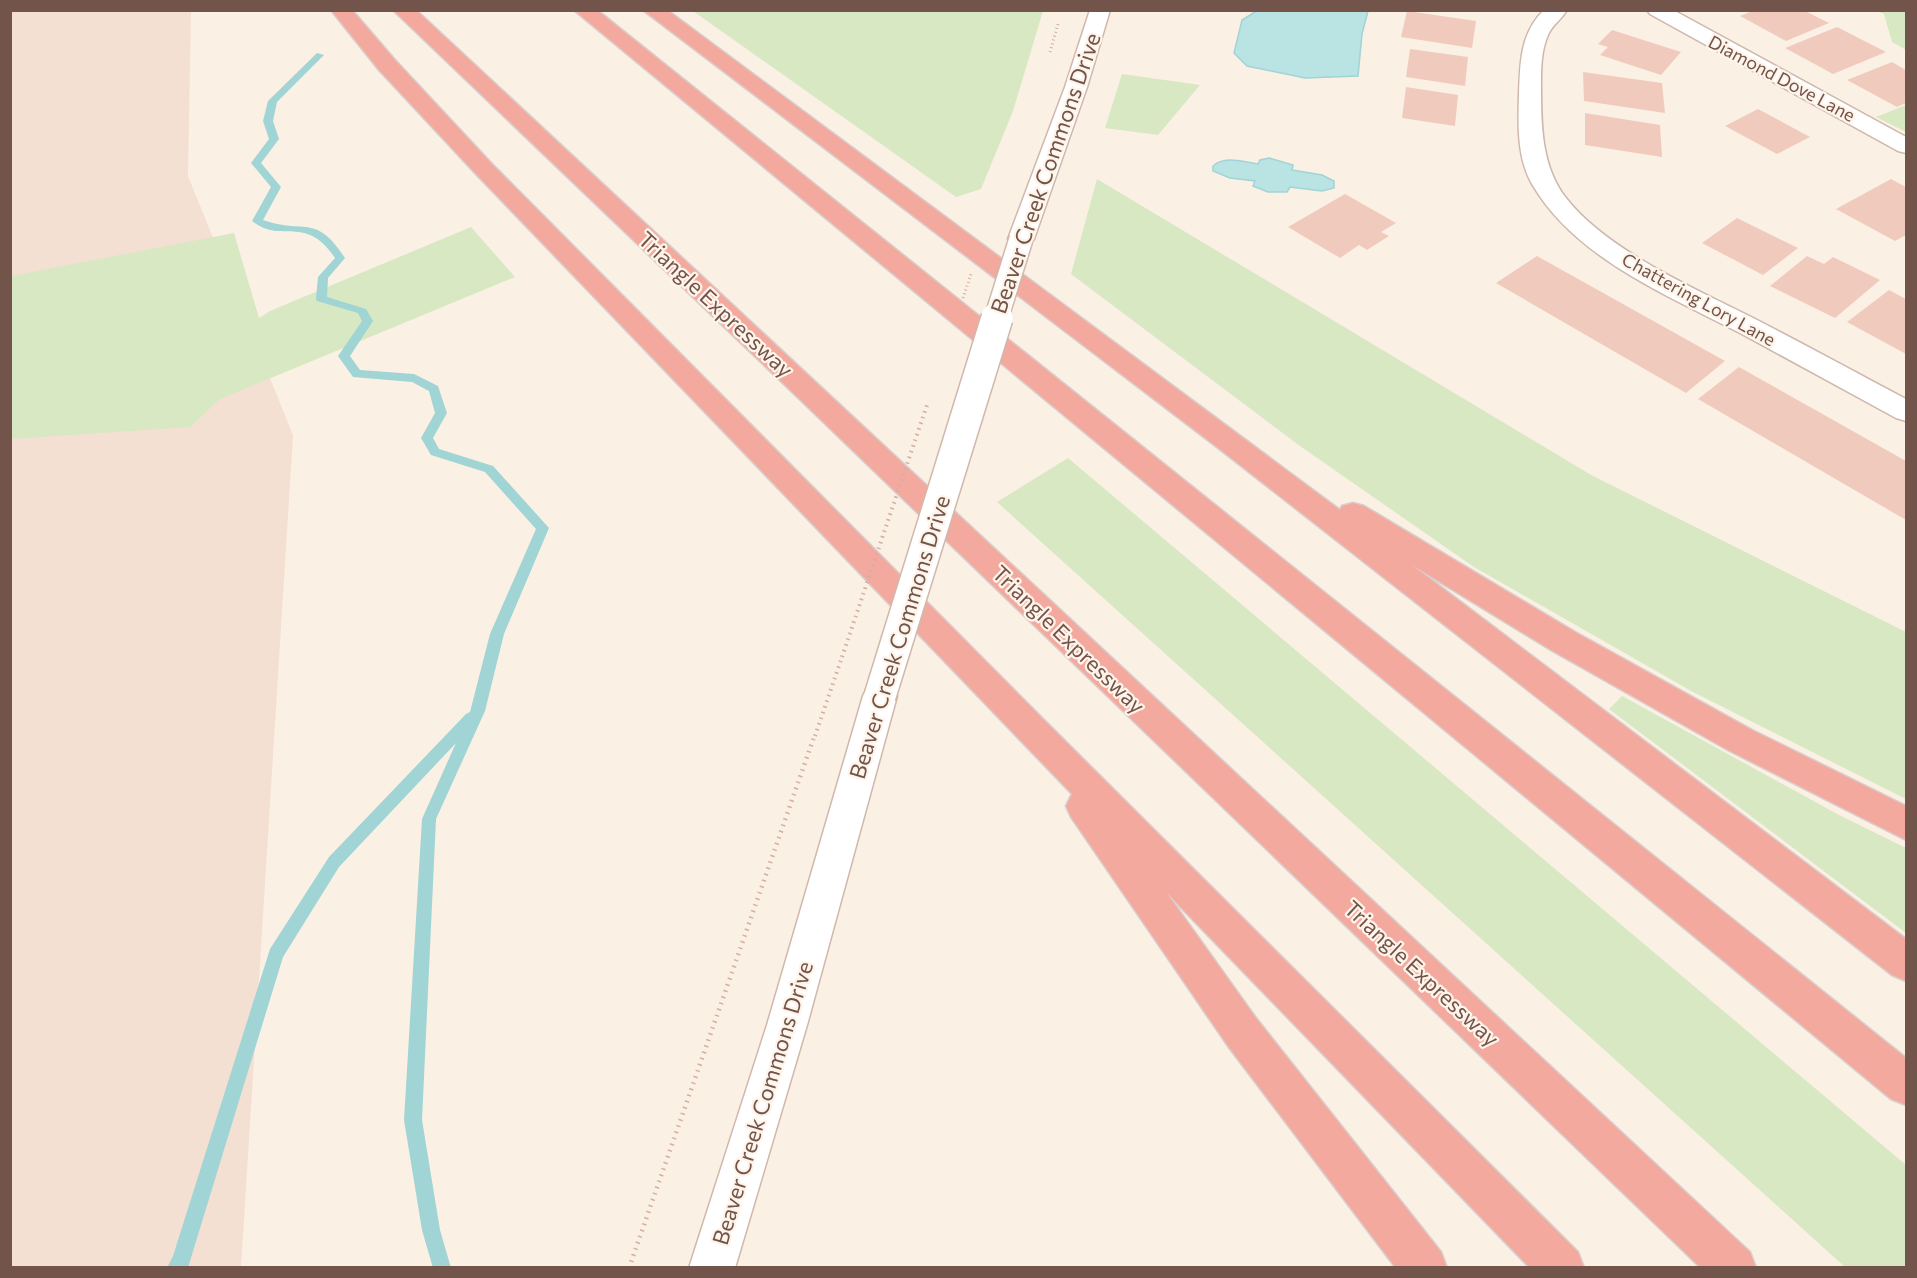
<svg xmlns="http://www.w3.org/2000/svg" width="1917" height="1278" font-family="Commissioner,sans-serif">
  <rect width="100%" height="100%" fill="#fbf0e4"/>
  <!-- residential -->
  <path fill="#f3e0d3" d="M10,11H191L188,176L293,435L241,1267H11Z"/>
  <!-- green -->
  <path fill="#d7e8c3" d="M693,11H1043L1013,111L981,189L956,197Z
    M1877,11H1906V50L1892,42L1884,14Z
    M1122,74L1200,85L1158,135L1105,128Z
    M1906,105V132L1876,117Z
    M1097,179L1593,476L1906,632V799L1693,692L1474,567L1300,446L1071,274Z
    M471,227L515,277L220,399L190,427L11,439V276L234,233L259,318L270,311Z
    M1068,458L1906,1165V1267H1845L997,502Z
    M1622,696L1839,815L1906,848V933L1609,709Z"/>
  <!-- water -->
  <path fill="#bae3e4" stroke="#a0d4d5" stroke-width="1.5" d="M1258,10L1368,11L1362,34L1358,76L1305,78L1247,66L1234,53L1242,20Z
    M1269,158L1293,165L1292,170L1322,175L1334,181V188L1322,191L1290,187L1287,192H1268L1253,186L1255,181L1230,178L1213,171V166C1225,155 1243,162 1258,164L1260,160Z"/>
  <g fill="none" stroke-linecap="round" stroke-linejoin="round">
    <!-- stream -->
    <path fill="#a0d4d5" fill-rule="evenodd" d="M317,53L324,55L277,102L273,121L279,139L261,163L281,187L263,220C305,235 315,212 345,258L328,278L327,297L366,309L373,321L350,356L360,370L414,374L438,386L447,413L433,438L439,449L493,466L549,528L504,634L485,711L436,819L422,1120L440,1230L451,1268H433L422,1230L404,1120L422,819L456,743L339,867L283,957L190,1261L188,1268H167L173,1256L270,949L329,857L466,714L470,712L490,634L536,529L485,472L431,455L421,438L435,413L429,391L412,382L353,377L338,356L362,321L358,313L317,301L316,299L318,277L335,258C305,213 281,245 252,221L271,187L251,163L269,139L263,121L268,101Z"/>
  </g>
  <!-- building -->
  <path fill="#f0cbbd" d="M1755,10H1803L1829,23L1786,41L1740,16Z
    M1407,11L1476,21L1472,48L1401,37Z
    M1837,27L1886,52L1833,74L1785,48Z
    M1612,30L1681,52L1661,75L1600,55L1608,47L1598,44Z
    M1410,49L1468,57L1465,86L1406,77Z
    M1892,62L1906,70V103L1897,107L1847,80Z
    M1583,72L1662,83L1665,113L1584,101Z
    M1406,87L1458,95L1455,126L1402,118Z
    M1758,109L1810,137L1777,154L1725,126Z
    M1585,113L1660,125L1662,157L1585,145Z
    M1891,179L1906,187V235L1895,241L1836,209Z
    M1345,194L1396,223L1381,232L1389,236L1367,250L1359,245L1340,258L1288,227Z
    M1737,218L1798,248L1763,275L1702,243Z
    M1537,256L1725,361L1686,393L1496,283Z
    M1807,256L1824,264L1833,257L1880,280L1835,318L1770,286Z
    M1889,290L1906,299V354L1847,322Z
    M1739,367L1906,461V520L1698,399Z"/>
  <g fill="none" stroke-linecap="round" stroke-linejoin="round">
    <defs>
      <path id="street" d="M1544,10H1567C1561,20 1552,25 1548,35C1541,51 1541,68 1541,85C1541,124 1541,166 1566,198C1607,251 1698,290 1757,320C1807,346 1857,373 1906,399V421L1896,418C1844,390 1792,361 1740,333C1667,295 1575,258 1532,184C1517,158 1518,124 1519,95C1520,64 1520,33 1544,10Z
        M1647,10H1673L1906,137V153L1898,151L1650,14Z"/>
      <path id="secondary" d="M1090,10H1110L1087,87L1034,239L1030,244L1021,247L1012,244L1008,239L1065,87Z
        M880,682L892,686L897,696L807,1025L735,1268H689L767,1025L863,696L868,686Z"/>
      <path id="highway" d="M331,10H352L395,60L492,164L1042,718L1578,1252L1584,1268H1530L1166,892L1256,1018L1441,1252L1447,1268H1396L1228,1046L1071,817L1066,806L1072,794L476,174L379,70Z
        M393,10H416L1750,1252L1756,1268H1701L788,388Z
        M574,10H597L1906,1058V1105L1891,1099Z
        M643,10H667L1340,510L1342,506L1353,503L1364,506L1575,632L1752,730L1906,806V840L1728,750L1551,650L1412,565L1906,939V981L1892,975L1217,447Z"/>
    </defs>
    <!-- street casing -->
    <use href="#street" stroke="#ceb8ae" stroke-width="3"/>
    <!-- secondary casing -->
    <use href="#secondary" stroke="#d1b7ac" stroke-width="3"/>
    <!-- highway casing -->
    <use href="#highway" stroke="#d8cfcd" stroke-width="3"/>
    <!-- path-far2 -->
    <path stroke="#d4aea0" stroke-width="3" stroke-dasharray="1 3" stroke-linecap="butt" d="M1050,52L1058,24"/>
    <!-- path-far1 -->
    <path stroke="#d4aea0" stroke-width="4" stroke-dasharray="1.5 4.5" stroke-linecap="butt" d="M815,736L842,657"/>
    <!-- path -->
    <path stroke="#d4aea0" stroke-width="4.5" stroke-dasharray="1.5 5" stroke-linecap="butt" d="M629,1268L815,734"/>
    <!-- street -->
    <use href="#street" fill="#fff" fill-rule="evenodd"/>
    <!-- secondary -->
    <use href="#secondary" fill="#fff" fill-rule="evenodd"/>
    <!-- highway -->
    <use href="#highway" fill="#f3a99e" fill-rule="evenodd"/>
    <defs>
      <path id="secondary-bridge-far1" d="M996,319L1021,239"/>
      <path id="secondary-bridge" d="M880,696L997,318"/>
    </defs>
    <!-- secondary-bridge-far1 casing -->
    <use href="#secondary-bridge-far1" stroke="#d1b7ac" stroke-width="26" stroke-linecap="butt"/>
    <!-- secondary-bridge casing -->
    <use href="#secondary-bridge" stroke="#d1b7ac" stroke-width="34" stroke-linecap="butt"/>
    <!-- path-bridge-far1 -->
    <path stroke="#d4aea0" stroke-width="3" stroke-dasharray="1 3" stroke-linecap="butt" d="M963,298L971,274"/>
    <!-- path-bridge -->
    <path stroke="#d4aea0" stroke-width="4" stroke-dasharray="1.5 4.5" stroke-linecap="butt" d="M842,657L927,405"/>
    <!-- secondary-bridge-far1 -->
    <use href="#secondary-bridge-far1" stroke="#fff" stroke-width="23"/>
    <!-- secondary-bridge -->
    <use href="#secondary-bridge" stroke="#fff" stroke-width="31"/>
  </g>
  <g text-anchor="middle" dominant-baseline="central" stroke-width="4.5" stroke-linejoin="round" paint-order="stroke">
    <!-- far-street labels -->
    <g font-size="18" fill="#73544b" stroke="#fef4ea">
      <text transform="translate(1782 78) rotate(28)">Diamond Dove Lane</text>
      <text transform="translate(1699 299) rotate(29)">Chattering Lory Lane</text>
    </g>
    <!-- street labels -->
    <g font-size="22" fill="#73544b" stroke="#fef4ea">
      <text transform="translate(1045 173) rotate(-71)">Beaver Creek Commons Drive</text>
      <text transform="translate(716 304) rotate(43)">Triangle Expressway</text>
      <text transform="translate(899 637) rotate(-73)">Beaver Creek Commons Drive</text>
      <text transform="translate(1069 639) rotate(44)">Triangle Expressway</text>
      <text transform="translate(1422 973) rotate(43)">Triangle Expressway</text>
      <text transform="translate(762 1103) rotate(-73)">Beaver Creek Commons Drive</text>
    </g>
  </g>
  <!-- border -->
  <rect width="1917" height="1278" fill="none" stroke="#73544b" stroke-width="24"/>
</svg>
